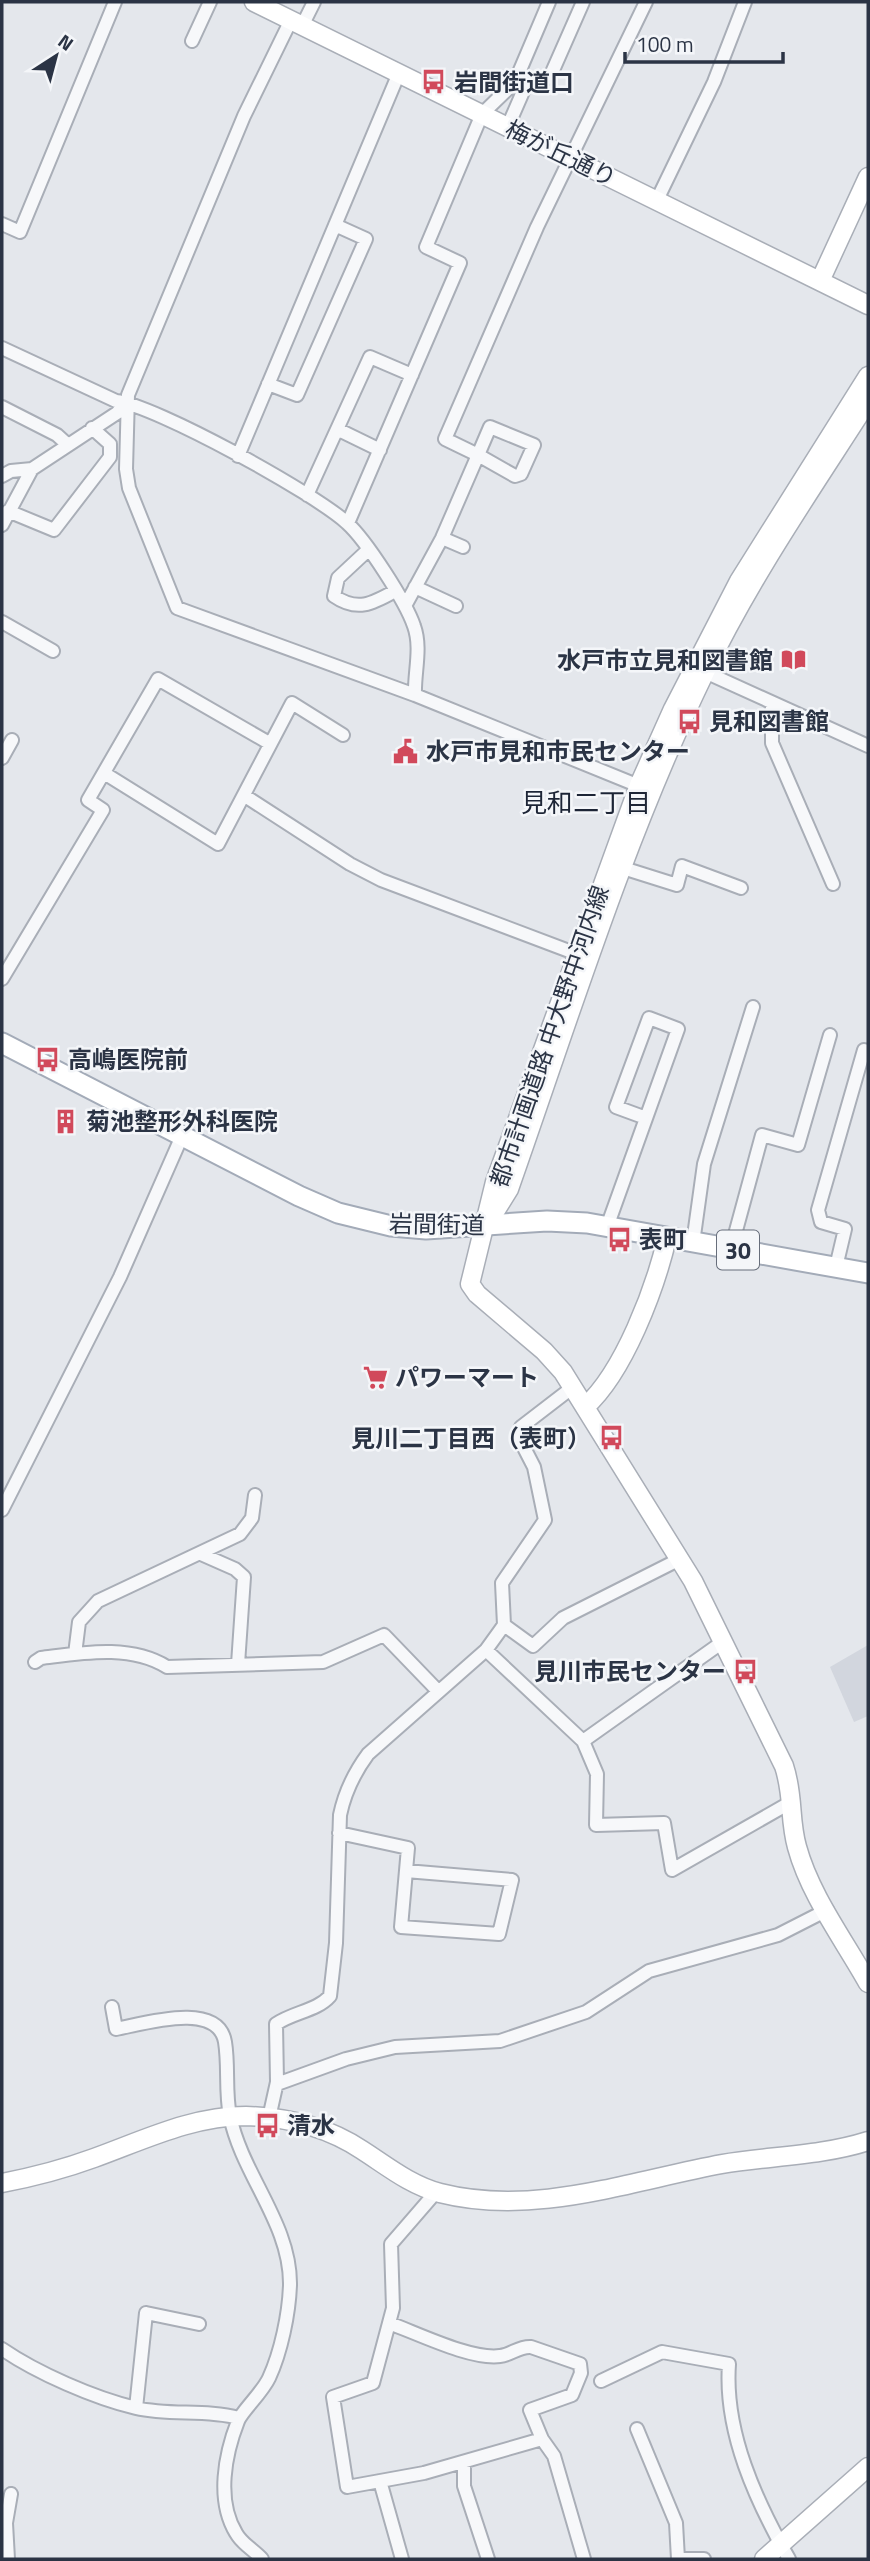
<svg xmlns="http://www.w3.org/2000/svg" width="870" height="2561" font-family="'Titillium Web','Noto Sans JP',sans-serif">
  <rect width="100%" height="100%" fill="#e4e7ec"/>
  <!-- built -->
  <path fill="#d2d6de" d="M868,1645V1716L854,1722L830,1667Z"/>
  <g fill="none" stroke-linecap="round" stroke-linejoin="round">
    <defs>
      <path id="street" d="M291,20L244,116L128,395L126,469L129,488L177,608L415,695L644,788
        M302,26L314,2
        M192,41L210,2
        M508,126L525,87L550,77L583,2
        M657,200L714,82L745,2
        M2,224L20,232L115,2
        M2,348L116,401C155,405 316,494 347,523C366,540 406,602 414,626C422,648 414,673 415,695
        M268,384L297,395L366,239L335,225
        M2,407L57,435L68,445
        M490,427L534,445L521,474L515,476L478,455Z
        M339,430L380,450
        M238,456L399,73
        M2,476L11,471L32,469
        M307,495L370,357L412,375
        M8,511L54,530L110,457V444L92,428
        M348,523L460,263L426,247L482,114L515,82L549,2
        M2,525L32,469L117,413L126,402
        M442,538L463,547
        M368,550L338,578L334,596C357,612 372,604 395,591
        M415,587L456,606
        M405,606L442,538L478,455L445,439L537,227L646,2
        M2,622L53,651
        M705,672L868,746
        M772,703V743L833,884
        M2,758L12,740
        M104,773L218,844L292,703L343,735
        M245,796L350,864L381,880L577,954
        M623,868L677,885L682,866L741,888
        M2,979L103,810L88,800L158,679L269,743
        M607,1227L678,1029L649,1018L616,1107L646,1118
        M693,1243L704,1164L753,1007
        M731,1249L762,1135L798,1145L830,1035
        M836,1267L845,1229L821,1222L818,1210L864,1050L868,1051
        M2,1510L120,1277L182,1136
        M201,1554L235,1569L244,1577L238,1664
        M504,1625L533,1646L563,1618L680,1559
        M486,1650L583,1741L597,1774L596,1825L664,1823L672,1870L793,1801
        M75,1654L79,1622L98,1601L240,1534L252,1518L255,1495
        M35,1662L41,1658C82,1653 130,1644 167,1667L323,1662L384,1635L438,1691
        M583,1741L724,1641
        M339,1833L408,1848L401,1927L499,1934L512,1880L406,1871
        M112,2007L116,2029C143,2024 218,2000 225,2042C229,2066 225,2092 230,2116C242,2175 291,2224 290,2285C289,2314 281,2352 269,2378C262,2393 242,2411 238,2421C225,2454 216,2500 236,2533C242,2544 254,2550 262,2559
        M277,2084L346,2059L395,2047L500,2041L586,2012L649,1971L778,1935L827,1910
        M269,2118L277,2082L276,2024C293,2012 317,2011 330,1996L336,1943L340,1815C345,1791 354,1773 368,1754L486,1650L499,1632L504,1625L502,1583L545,1520L534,1467L518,1436L521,1427L573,1387
        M436,2192L391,2244L393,2308L373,2383L333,2397L347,2487L424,2473L542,2439L554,2456L584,2559
        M389,2323C417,2333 471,2360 500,2356C511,2355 519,2346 531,2347L580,2364L581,2373L572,2395L530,2410L542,2439
        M2,2349C37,2373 94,2398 136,2408C170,2416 205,2409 239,2418
        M601,2381L662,2352L729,2364C724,2432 756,2501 789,2559
        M136,2408L146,2313L199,2324
        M637,2429L676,2523L678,2559
        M464,2462V2486L488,2559
        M380,2481L402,2559
        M8,2559L6,2523L11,2494
        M679,2559H704"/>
      <path id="secondary" d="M254,2L868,305
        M820,281L868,177
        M868,376L739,581L673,709L639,785L495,1182L470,1284L477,1294L544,1351L563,1372L693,1581L784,1766C794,1796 789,1819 797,1847C810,1895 844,1940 868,1983
        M491,1218L509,1189C570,1016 624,839 704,674C750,578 811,490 868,401
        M585,1407C624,1372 655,1289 667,1238
        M2,2183C33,2177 64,2169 94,2158C144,2140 192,2116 246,2116C287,2117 327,2127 362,2150C387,2166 410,2185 440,2193C534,2217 630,2181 722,2164C770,2156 821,2156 868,2141
        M764,2559L868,2467"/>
      <path id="primary" d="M2,1043L299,1196L338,1213L391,1226L426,1229L547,1221L587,1223L868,1273"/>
    </defs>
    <!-- street casing -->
    <use href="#street" stroke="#a9aeb7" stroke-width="16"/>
    <!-- secondary casing -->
    <use href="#secondary" stroke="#a9aeb7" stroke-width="21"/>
    <!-- primary casing -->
    <use href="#primary" stroke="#a3abb8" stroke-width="23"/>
    <!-- street -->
    <use href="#street" stroke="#f7f8fa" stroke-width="12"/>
    <!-- secondary -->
    <use href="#secondary" stroke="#fff" stroke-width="18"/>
    <!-- primary -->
    <use href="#primary" stroke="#fff" stroke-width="19"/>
  </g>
  <!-- icons -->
  <defs>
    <symbol id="bus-bare" viewBox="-9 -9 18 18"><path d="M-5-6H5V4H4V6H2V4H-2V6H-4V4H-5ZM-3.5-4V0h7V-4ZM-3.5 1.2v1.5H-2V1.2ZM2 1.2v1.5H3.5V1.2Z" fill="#d1495b" stroke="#f4f6f9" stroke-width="2.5" paint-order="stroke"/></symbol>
    <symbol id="library-bare" viewBox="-9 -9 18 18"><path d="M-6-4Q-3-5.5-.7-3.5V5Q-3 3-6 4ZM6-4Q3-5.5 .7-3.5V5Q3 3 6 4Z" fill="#d1495b" stroke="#f4f6f9" stroke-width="2.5" paint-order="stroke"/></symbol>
    <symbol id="civic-bare" viewBox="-9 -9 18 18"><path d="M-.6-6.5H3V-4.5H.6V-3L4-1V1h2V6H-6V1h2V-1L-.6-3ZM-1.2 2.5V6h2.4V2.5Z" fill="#d1495b" stroke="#f4f6f9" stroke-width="2.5" paint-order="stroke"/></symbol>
    <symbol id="building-bare" viewBox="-9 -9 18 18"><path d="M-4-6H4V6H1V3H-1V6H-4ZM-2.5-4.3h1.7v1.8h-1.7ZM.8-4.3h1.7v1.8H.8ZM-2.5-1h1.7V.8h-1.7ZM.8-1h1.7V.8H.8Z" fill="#d1495b" stroke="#f4f6f9" stroke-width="2.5" paint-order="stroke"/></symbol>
    <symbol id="supermarket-bare" viewBox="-9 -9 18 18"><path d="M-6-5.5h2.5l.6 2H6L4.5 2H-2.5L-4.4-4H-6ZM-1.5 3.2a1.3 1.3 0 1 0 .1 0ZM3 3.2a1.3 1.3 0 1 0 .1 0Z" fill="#d1495b" stroke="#f4f6f9" stroke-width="2.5" paint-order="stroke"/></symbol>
  </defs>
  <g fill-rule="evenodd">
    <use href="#bus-bare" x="416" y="64" width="35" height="35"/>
    <use href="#library-bare" x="776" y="642" width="35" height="35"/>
    <use href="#bus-bare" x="672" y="704" width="35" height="35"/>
    <use href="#civic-bare" x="388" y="734" width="35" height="35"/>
    <use href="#bus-bare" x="30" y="1042" width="35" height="35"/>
    <use href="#building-bare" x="48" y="1104" width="35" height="35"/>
    <use href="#bus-bare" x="602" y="1222" width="35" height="35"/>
    <use href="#supermarket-bare" x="358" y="1360" width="35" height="35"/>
    <use href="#bus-bare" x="594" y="1420" width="35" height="35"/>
    <use href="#bus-bare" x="728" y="1654" width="35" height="35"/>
    <use href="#bus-bare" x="250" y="2108" width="35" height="35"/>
  </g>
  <g text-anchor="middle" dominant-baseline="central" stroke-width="5" stroke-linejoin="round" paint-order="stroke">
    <!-- shield labels -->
    <rect fill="#f4f6f9" stroke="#676e7b" stroke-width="2" x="717" y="1230.5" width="42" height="39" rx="5"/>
    <g font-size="23" font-weight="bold" fill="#2b3445">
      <text x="738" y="1250">30</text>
    </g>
    <!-- poi labels -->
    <g font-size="24" font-weight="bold" fill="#2b3445" stroke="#f4f6f9" text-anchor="start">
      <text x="454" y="82">岩間街道口</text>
      <text x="773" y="660" text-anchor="end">水戸市立見和図書館</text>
      <text x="709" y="721">見和図書館</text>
      <text x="426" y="751">水戸市見和市民センター</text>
      <text x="68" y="1059">高嶋医院前</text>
      <text x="86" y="1121">菊池整形外科医院</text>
      <text x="639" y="1239">表町</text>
      <text x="395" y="1377">パワーマート</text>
      <text x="591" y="1438" text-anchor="end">見川二丁目西（表町）</text>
      <text x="726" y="1671" text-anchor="end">見川市民センター</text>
      <text x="287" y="2125">清水</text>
    </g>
    <!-- street labels -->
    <g font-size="24" fill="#2b3445" stroke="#f4f6f9">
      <text transform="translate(561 153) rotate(26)">梅が丘通り</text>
      <text transform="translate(549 1036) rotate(-71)">都市計画道路 中大野中河内線</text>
      <text transform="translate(437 1224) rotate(1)">岩間街道</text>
    </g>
    <!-- neighbourhood labels -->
    <g font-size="26" fill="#1d2536" stroke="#f4f6f9">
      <text x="586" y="802">見和二丁目</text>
    </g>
  </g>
  <!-- border -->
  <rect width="870" height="2561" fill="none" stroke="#2b3445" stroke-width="7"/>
  <!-- north arrow -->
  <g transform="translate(56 56) rotate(36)" stroke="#f4f6f9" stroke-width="5" paint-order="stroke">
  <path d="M0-5L12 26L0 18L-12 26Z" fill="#2b3445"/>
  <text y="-10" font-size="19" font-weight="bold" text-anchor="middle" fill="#2b3445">N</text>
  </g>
  <!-- scale -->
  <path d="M625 52v10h158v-10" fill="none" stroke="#2b3445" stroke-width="3.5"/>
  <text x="636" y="52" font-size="21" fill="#2b3445" stroke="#f4f6f9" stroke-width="5" paint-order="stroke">100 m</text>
</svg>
